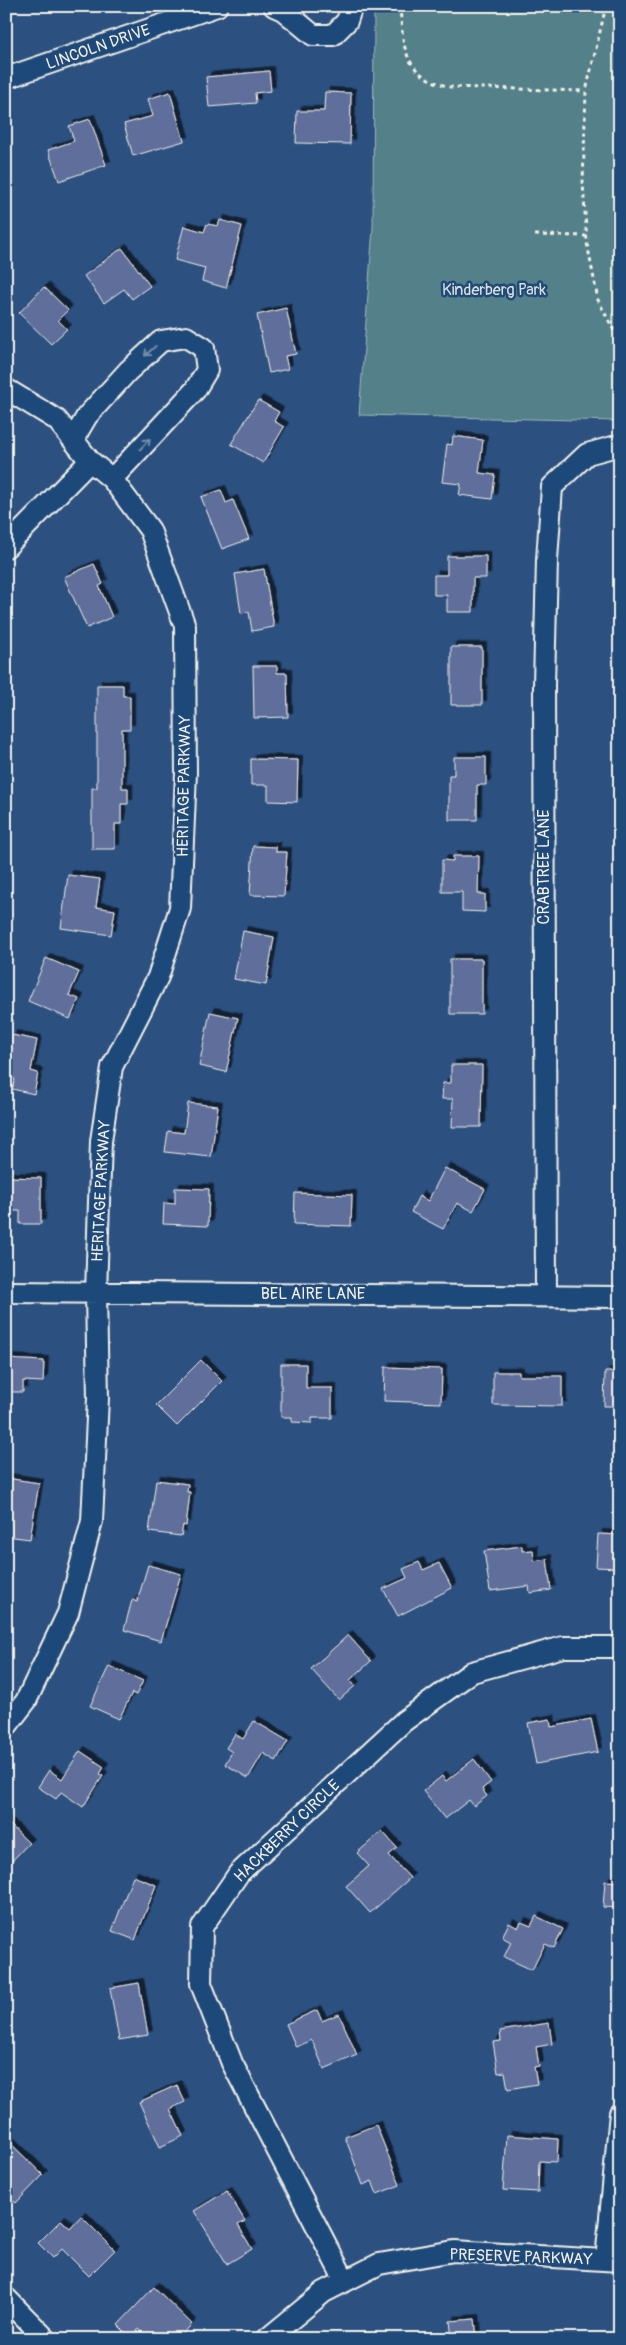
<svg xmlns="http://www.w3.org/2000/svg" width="626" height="2345" font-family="Pangolin,sans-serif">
  <defs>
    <filter id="shadow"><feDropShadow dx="4.5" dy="-4.5" stdDeviation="0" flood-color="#0009"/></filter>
  </defs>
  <rect width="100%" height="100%" fill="#2c5181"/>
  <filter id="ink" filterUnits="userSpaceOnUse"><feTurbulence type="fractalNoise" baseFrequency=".02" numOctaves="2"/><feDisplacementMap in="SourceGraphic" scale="10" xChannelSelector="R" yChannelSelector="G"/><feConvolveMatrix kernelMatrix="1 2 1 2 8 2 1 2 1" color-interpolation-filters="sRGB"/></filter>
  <g filter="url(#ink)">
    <!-- green -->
    <path fill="#538089" stroke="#a4b8b8" d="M374,6H620V421L359,415L373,228Z"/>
    <!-- building -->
    <path fill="#5f6e9b" stroke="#f4f1e8" filter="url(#shadow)" d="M269,71L271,91L255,93L256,103L209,107L206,77Z
      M170,92L184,141L133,156L124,124L153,116L148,99Z
      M325,92L351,93L350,144L296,143L297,111H324Z
      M90,119L106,165L59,181L48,150L74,141L69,126Z
      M220,220L242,226L226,288L202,281L205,268L175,260L184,226L204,232L207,224L218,226Z
      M122,248L150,286L132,299L124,289L104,303L84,276Z
      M44,287L68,310L58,320L67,329L51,344L19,313Z
      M286,308L296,354L285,356L288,369L269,373L257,315Z
      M258,400L279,412L274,421L284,427L263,463L231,444Z
      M453,436L483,440L479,473L495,475L492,499L459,495L461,484L442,482L447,444L452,445Z
      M221,490L226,503L233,500L249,539L222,549L201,497Z
      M447,556H486V578H473V612H447V595H434V575H447Z
      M94,564L103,584L99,586L112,617L87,628L64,577Z
      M264,569L274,627L252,631L249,612L241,613L235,574Z
      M451,647H482V705H451Z
      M253,666H277V673H287L288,717L254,718Z
      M97,685H123V696H130V729H122V788H128V804H121V824H115V849H92V788H97Z
      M454,757H486V785H477V820H449V775H454Z
      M251,759L298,760L297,802L268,801V785H251Z
      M253,846L276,847V852H287L284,896L250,895Z
      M453,856H479L478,894H485V912L462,911V892H442V860L453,861Z
      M68,875L100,879L96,907L115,910L111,935L61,928Z
      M243,931L274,937L266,985L234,979Z
      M46,958L79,972L69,995L79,999L70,1019L28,1001Z
      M450,959H482V1014H450Z
      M210,1012L238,1018L226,1072L199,1066Z
      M12,1035L37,1040L31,1071L38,1073L34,1094L12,1089L15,1079L6,1077V1062Z
      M451,1065H482L481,1127H452L453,1099H442L443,1083H451Z
      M188,1103L218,1106L211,1157L165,1152L168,1131L184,1133Z
      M445,1168L485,1189L473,1211L457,1203L443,1229L411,1212L419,1196L428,1201Z
      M6,1177L41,1178V1224H20V1211H6Z
      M175,1188L209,1189L208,1226L163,1224L164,1203L175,1204Z
      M295,1193L352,1195L351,1226L294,1224Z
      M6,1359L44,1361L43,1382L23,1381V1392H6Z
      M201,1360L222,1381L177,1426L156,1405Z
      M281,1364H306V1388H332V1418H312V1423L292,1422V1417H281Z
      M385,1367L442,1369L441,1403L384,1401Z
      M493,1372H519V1376H562V1406L493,1405Z
      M605,1372H620V1406H604Z
      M6,1478L39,1483L30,1539L6,1536Z
      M156,1480L188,1484L187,1492H190L186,1526L183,1525L181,1536L149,1532Z
      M598,1534L620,1535L618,1568L596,1567Z
      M522,1546V1551L533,1550L534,1561L547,1559L551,1590L530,1593L529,1586L490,1591L484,1551Z
      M419,1562L423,1570L439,1563L452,1588L398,1616L383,1589L407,1578L403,1569Z
      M148,1565L181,1574L161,1641L124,1630L132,1600L137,1602Z
      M348,1635L371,1661L350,1680L355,1686L339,1700L311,1669Z
      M109,1666L143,1681L136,1695L132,1693L119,1719L90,1706Z
      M550,1719L551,1727L591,1719L598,1752L536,1764L528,1723Z
      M254,1721L288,1741L276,1761L263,1753L248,1778L225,1764L232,1752L226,1748L235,1734L243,1739Z
      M80,1751L104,1767L100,1774L103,1776L83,1807L61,1792L56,1799L38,1787L49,1770L62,1779Z
      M474,1759L491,1782L482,1789L487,1796L474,1806L469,1800L445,1819L423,1791L442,1776L446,1781Z
      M6,1821L29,1843L6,1867Z
      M382,1831L397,1848L389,1855L410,1878L370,1913L346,1886L369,1866L357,1853Z
      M133,1876L156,1885L135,1940L112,1931Z
      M605,1881L620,1882V1908L603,1907Z
      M536,1916L563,1929L554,1948L545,1944L532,1970L504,1957L511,1942L502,1937L509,1923L518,1928L521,1922L531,1926Z
      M139,1983L148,2035L119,2040L110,1988Z
      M317,2010L322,2021L339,2014L357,2055L324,2069L312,2040L296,2047L286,2024Z
      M549,2023L552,2044L536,2047L539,2066L534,2067L537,2084L508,2089L505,2072L498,2073L493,2042L501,2041L500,2031Z
      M177,2085L185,2102L170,2109L183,2136L160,2147L139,2102Z
      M376,2125L400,2185L377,2194L372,2181L363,2185L345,2137Z
      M507,2135L558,2139L557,2162L539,2161L538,2192L503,2190Z
      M6,2139L43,2175L16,2203L6,2194Z
      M227,2191L245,2221L238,2225L252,2249L227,2264L194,2211Z
      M81,2216L115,2250L89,2276L62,2249L53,2258L38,2243L61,2220L70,2228Z
      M154,2287L192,2324L178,2339H148L139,2329L130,2337L118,2325Z
      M475,2319L477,2339H452L450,2321Z"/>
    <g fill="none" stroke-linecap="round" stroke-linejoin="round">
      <defs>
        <path id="street" d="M274,6L283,10L313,35H333L347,21L352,6
          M6,78L217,6
          M6,389L57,420L90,461L112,479L150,530L185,626L186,773L180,908L158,977L112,1067L101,1141L96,1293L98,1398L92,1521L68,1613L26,1701L6,1727
          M73,440L87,416L128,371L161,341L186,337L204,348L207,370L195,390L112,479
          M6,547L90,461
          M6,1292L620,1297
          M546,1296L544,685L547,560L552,487L587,454L620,445
          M606,2260L620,2113
          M345,2281L232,2063L201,1984L202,1927L239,1873L404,1721L472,1672L563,1647H620
          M6,2298L46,2339
          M267,2339L324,2292L379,2264L454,2251L620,2261"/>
      </defs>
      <!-- street casing -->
      <use href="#street" stroke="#f4f1e8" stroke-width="24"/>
      <!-- path -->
      <path stroke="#f4f1e8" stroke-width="3" stroke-dasharray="4 4" stroke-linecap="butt" d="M400,6C403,48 403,75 450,87L585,91
        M606,6L586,91L583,183L587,243L598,300L620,342
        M535,235L586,236
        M618,338L620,324"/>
      <!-- street -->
      <use href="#street" stroke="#1f4a7a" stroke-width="20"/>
    </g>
    <!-- one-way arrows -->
    <defs><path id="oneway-shaft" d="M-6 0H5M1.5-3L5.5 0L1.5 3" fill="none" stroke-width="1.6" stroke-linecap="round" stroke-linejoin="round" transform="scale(1.25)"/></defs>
    <g stroke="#748da6">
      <use href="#oneway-shaft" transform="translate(150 351) rotate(138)"/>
      <use href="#oneway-shaft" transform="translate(145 444) rotate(-47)"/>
    </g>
  </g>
  <g text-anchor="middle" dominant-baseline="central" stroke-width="5" stroke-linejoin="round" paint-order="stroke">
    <!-- street labels -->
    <g font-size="16" fill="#f4f1e8" stroke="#1f4a7a">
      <text transform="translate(98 47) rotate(-19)">LINCOLN DRIVE</text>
      <text transform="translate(184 786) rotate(-89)">HERITAGE PARKWAY</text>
      <text transform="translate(544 867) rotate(-90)">CRABTREE LANE</text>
      <text transform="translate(101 1191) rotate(-87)">HERITAGE PARKWAY</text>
      <text x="313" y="1294">BEL AIRE LANE</text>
      <text transform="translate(287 1831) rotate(-44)">HACKBERRY CIRCLE</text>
      <text transform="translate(521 2257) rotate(2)">PRESERVE PARKWAY</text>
    </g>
    <!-- park labels -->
    <g font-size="16" fill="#dce0da" stroke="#1f4a7a">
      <text x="494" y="290">Kinderberg Park</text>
    </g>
  </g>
  <!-- margin -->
  <rect width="626" height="2345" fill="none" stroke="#1f4a7a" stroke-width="25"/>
  <rect x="12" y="12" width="601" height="2320" fill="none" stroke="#f4f1e8" stroke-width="2" filter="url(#ink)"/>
</svg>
